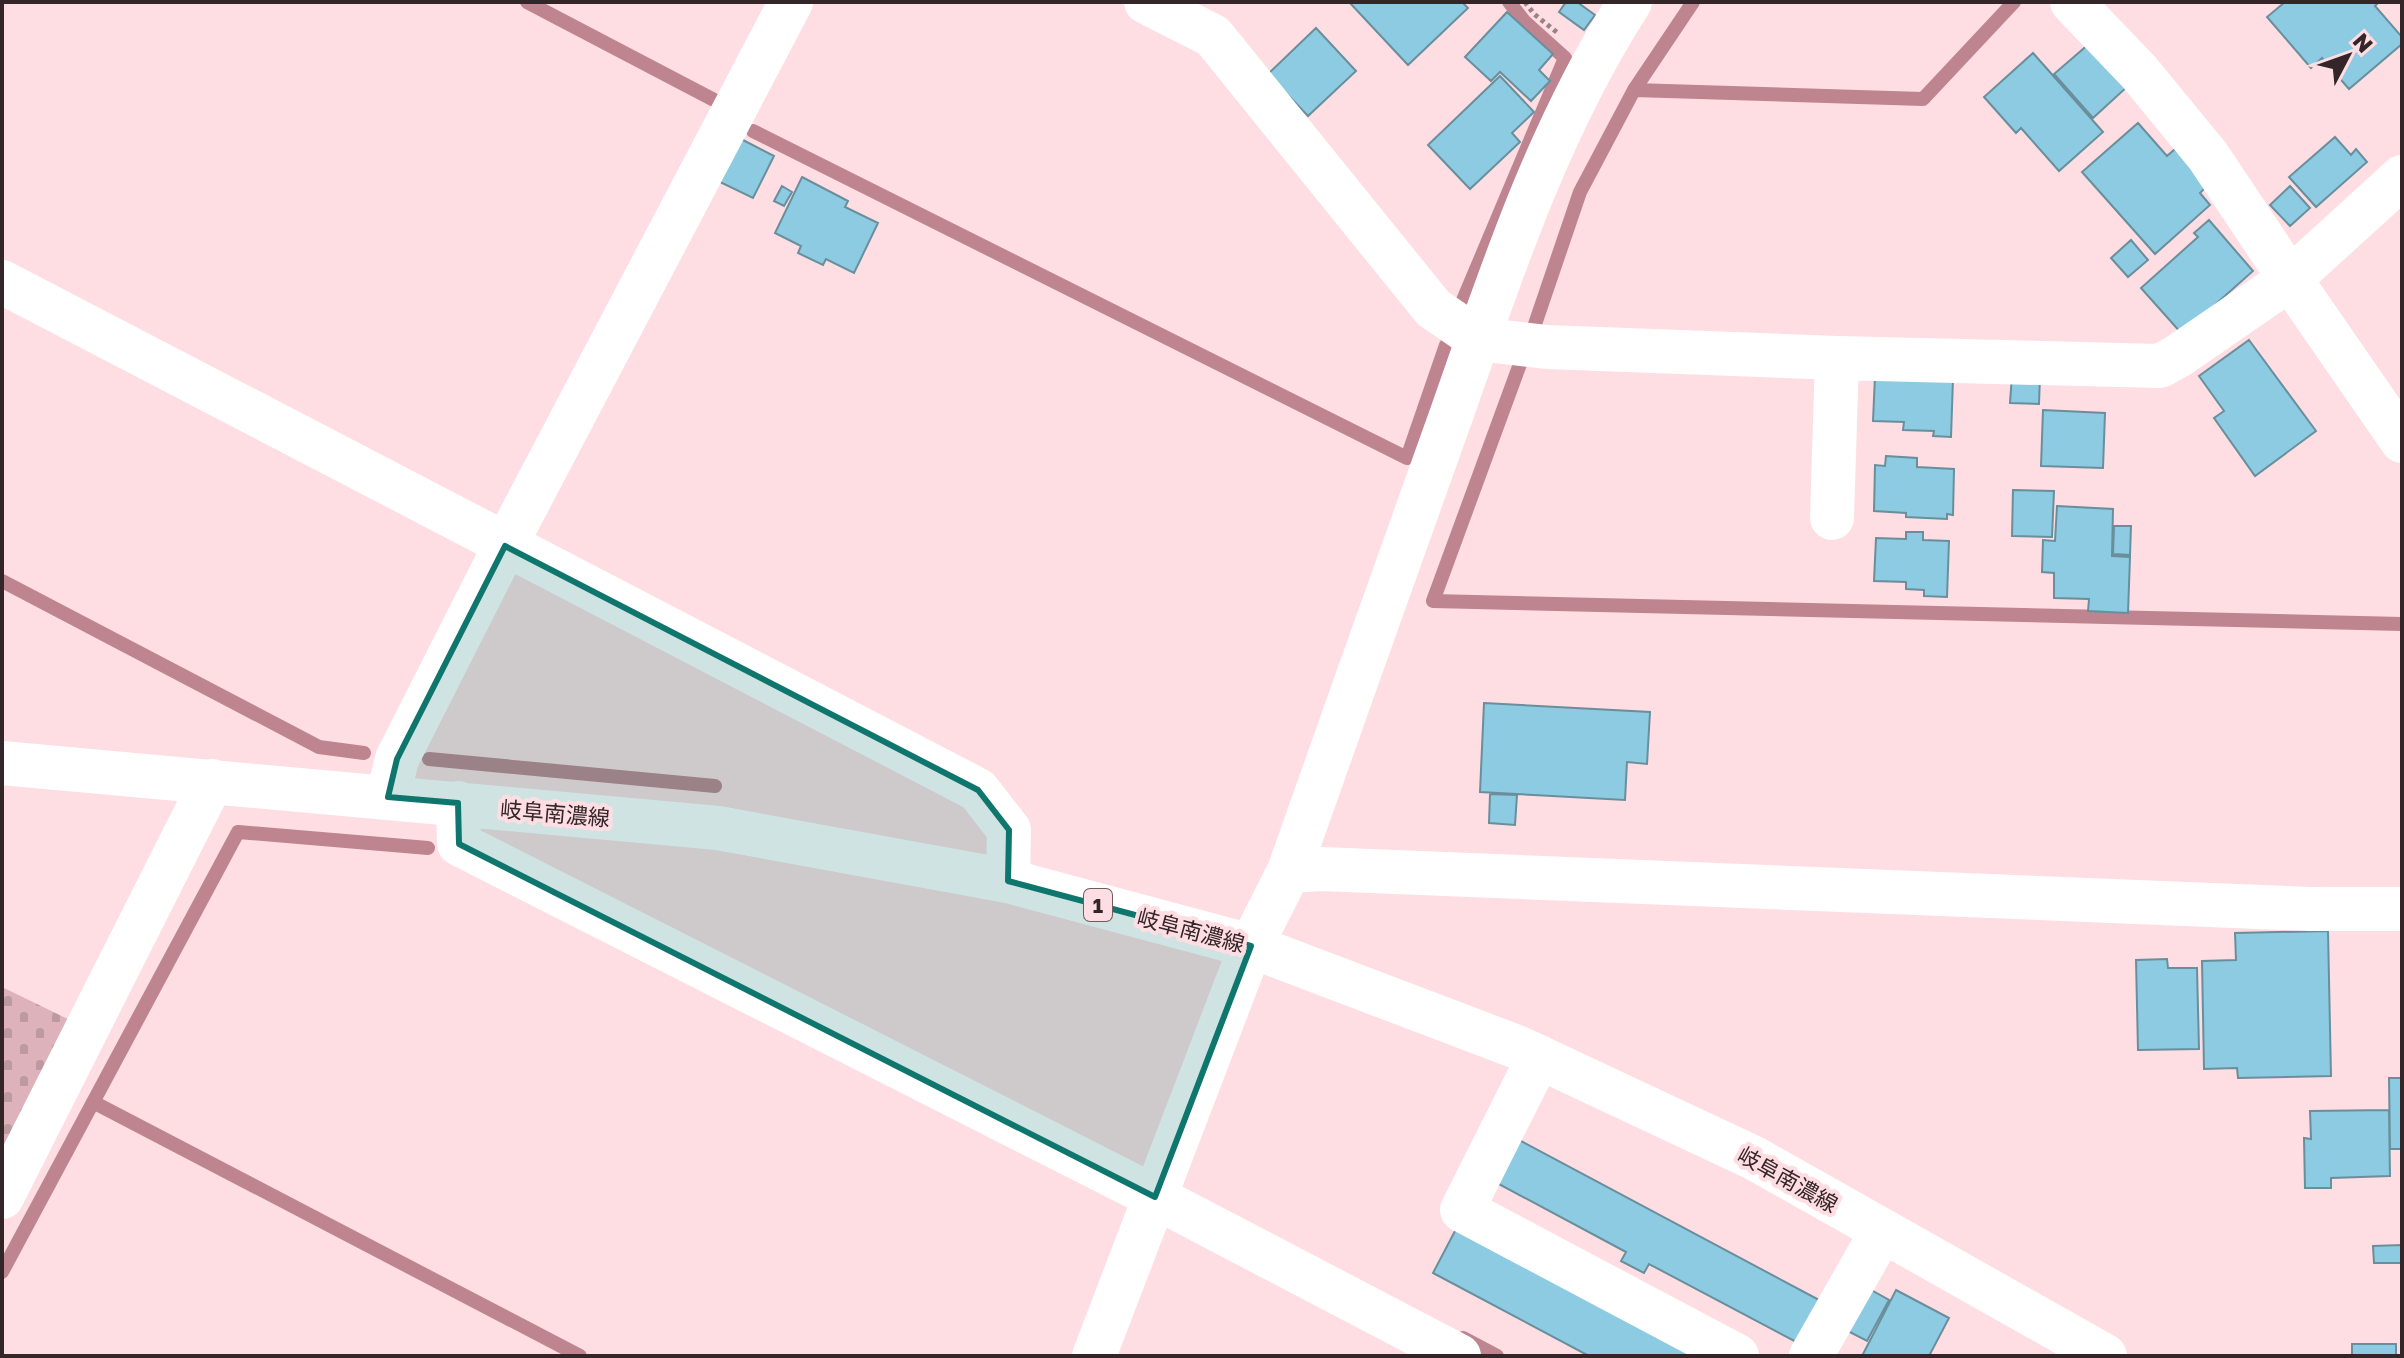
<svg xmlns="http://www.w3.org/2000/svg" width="2404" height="1358" font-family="'Golos Text','Noto Sans JP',sans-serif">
  <defs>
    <pattern id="cemetery-stones" width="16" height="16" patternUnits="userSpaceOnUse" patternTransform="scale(2)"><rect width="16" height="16" fill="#deb2ba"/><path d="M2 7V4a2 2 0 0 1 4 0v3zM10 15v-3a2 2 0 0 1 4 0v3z" fill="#bf99a0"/></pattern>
  </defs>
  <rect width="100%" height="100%" fill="#fedee3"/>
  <!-- cemetery -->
  <path fill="url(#cemetery-stones)" d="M2,987L74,1022L2,1160Z"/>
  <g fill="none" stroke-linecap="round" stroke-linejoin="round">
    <!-- stream -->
    <path stroke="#be8590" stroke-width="14" d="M527,2L716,101
      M1634,90L1923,99L2014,2
      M753,131L1407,458L1446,345
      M1461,305L1565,58L1525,22L1509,2
      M1532,333L1580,192L1634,90L1693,2
      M1520,364L1433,601L2402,624
      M2,581L319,747L364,753
      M429,759L715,786
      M93,1102L580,1356
      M2,1272L238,832L428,848
      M1463,1338L1497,1356"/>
  </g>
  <!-- building -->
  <path fill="#8ccbe1" stroke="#698f9c" stroke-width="2" d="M1349,2H1462L1468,8L1408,65Z
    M1566,2H1577L1595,15L1584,30L1559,12Z
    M2285,2H2379L2375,6L2402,37V44L2349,89L2322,58L2311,68L2267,17Z
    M1507,12L1553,54L1539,70L1550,81L1531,101L1500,72L1491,81L1465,57Z
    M1316,28L1356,71L1308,116L1268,74Z
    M2090,43L2128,86L2093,118L2054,74Z
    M2033,53L2103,132L2059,171L2021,128L2016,133L1984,97Z
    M1500,76L1534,112L1512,133L1520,142L1470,189L1428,145Z
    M2138,123L2167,156L2175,149L2208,185L2200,193L2210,205L2155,254L2082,172Z
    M2335,137L2351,155L2356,149L2367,162L2316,207L2289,177Z
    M741,139L774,156L753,198L720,182Z
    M802,177L848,201L845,207L878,223L854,273L826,259L823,265L798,253L801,246L775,233Z
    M782,186L792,192L784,206L774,201Z
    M2290,186L2310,208L2290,226L2270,205Z
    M2209,220L2253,271L2182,334L2141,288L2198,237L2194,233Z
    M2131,240L2148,260L2128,277L2111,258Z
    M2249,340L2316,431L2255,476L2214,418L2224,411L2199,376Z
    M2012,375L2040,376L2039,404L2010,403Z
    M1875,376L1953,379L1951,437L1933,436L1934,431L1903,430L1904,422L1873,421Z
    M2043,410L2105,413L2103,468L2041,466Z
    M1886,456L1917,458V467L1954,469L1953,515L1947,514V519L1906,517V513L1874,511L1875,465L1885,466Z
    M2013,490L2054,491L2052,537L2012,536Z
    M2057,506L2113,509L2112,556L2130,557L2128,613L2088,611L2089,599L2054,598V573L2042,572L2043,540L2055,541Z
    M2114,526H2131L2130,555L2113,554Z
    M1906,532H1923V540L1949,541L1947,597L1924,596V590L1906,589V582L1874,581L1876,538L1906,539Z
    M1484,703L1650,712L1647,764L1627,762L1625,800L1480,792Z
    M1490,794L1517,795L1515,825L1489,823Z
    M2328,931L2331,1076L2238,1078L2237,1068L2204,1069L2202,961L2236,960L2235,933Z
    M2167,959L2168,968H2197L2199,1049L2138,1050L2136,960Z
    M2389,1078H2402V1149H2390Z
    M2389,1110L2390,1176L2331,1178V1188H2305L2304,1138L2311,1139L2310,1111Z
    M1519,1140L1821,1301L1798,1343L1649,1264L1644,1273L1621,1261L1626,1252L1497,1183Z
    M1456,1229L1693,1356H1589L1433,1273Z
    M2402,1245V1263H2374L2373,1246Z
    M1864,1286L1889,1300L1867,1341L1842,1328Z
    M1896,1290L1949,1318L1929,1356H1862Z
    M2352,1344H2396V1356H2352Z"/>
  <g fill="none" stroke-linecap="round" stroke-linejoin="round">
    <!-- path -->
    <path stroke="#9a8387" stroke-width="5" stroke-dasharray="4 4" stroke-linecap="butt" d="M1525,2L1534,14L1559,34"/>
    <!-- minor -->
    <path stroke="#fff" stroke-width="44" d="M1146,2L1213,36L1433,308L1478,339L1547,347L1837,358L2160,366L2178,356L2290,279L2402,177
      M2072,2L2139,72L2208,156L2290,279L2402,441
      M2,282L978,790L1009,830L1008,881
      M1832,518L1837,358
      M388,797L397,759L505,546L791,2
      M458,803L459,844L1155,1197L1459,1356
      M1289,871C1343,718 1397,566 1452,413C1501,273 1549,127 1630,2
      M1539,1057L1462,1210L1737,1356
      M2,1197L212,781
      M1094,1356L1251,946L1289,871L1321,869L2310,909H2402
      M1811,1356L1882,1231"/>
    <!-- major -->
    <path stroke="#fff" stroke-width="44" d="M2,763L718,828L1008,881L1251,946L1517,1047L1754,1158L2105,1356"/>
  </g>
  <!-- marked area -->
  <path fill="#0f766e" fill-opacity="0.2" stroke="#0f766e" stroke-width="6" stroke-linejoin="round" d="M505,546L978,790L1009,830L1008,881L1251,946L1155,1197L459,844L458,803L388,797L397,759Z"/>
  <g text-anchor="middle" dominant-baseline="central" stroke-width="8" stroke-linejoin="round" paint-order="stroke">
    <!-- shield labels -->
    <rect fill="#fedee3" stroke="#715c60" stroke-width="2" x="1084" y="889" width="28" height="32" rx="6"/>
    <g font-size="20" font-weight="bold" fill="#342528">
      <text x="1098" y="905">1</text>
    </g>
    <!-- street labels -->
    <g font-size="22" fill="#342528" stroke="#fedee3">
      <text transform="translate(555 813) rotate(5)">岐阜南濃線</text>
      <text transform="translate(1191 930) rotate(15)">岐阜南濃線</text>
      <text transform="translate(1788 1179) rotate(29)">岐阜南濃線</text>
    </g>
  </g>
  <!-- border -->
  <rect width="2404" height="1358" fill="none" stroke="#342528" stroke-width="8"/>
  <!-- north arrow -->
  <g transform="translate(2348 56) rotate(49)" stroke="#fedee3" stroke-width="6" paint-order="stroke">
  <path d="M0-6L14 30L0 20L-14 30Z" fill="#342528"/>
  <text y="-12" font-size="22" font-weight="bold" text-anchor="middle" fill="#342528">N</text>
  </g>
</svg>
